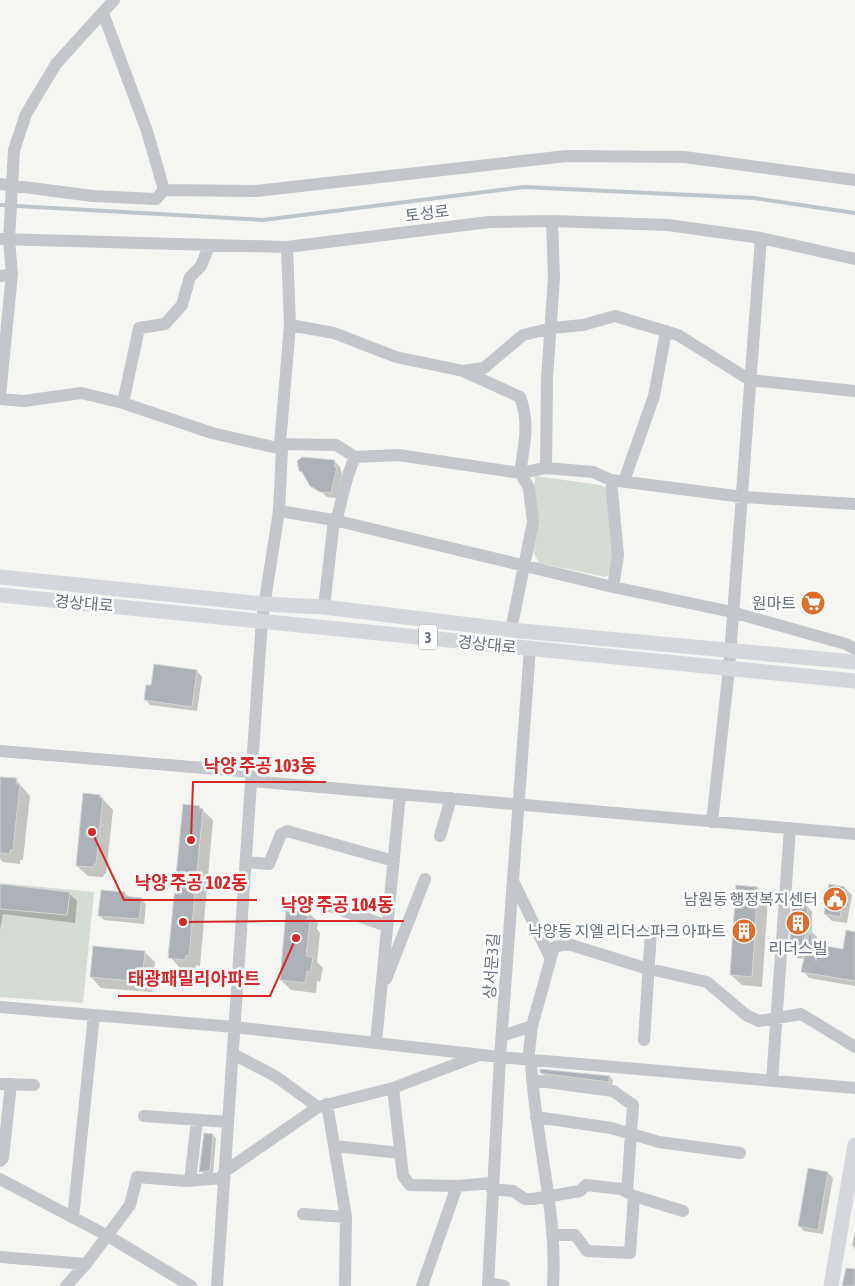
<svg xmlns="http://www.w3.org/2000/svg" width="855" height="1286" font-family="'Asap Condensed','Noto Sans KR',sans-serif">
  <rect width="100%" height="100%" fill="#f5f5f2"/>
  <!-- green -->
  <path fill="#d5dcd3" d="M535,476L600,485L608,489L613,523L612,572L605,577L539,563L532,549Z
    M0,883L94,892L83,1003L0,997Z"/>
  <!-- shadow -->
  <path fill="#0003" d="M335,462L340,467L342,474L336,498L327,497L309,481Z
    M197,671L202,677L197,711L150,705L145,699L152,687Z
    M0,780H16L30,796L23,860H20V864L3,862L0,859Z
    M100,796L113,810L106,874H104L103,877L88,876L77,866Z
    M199,807L213,820L200,966L196,965L195,969L180,968L170,957Z
    M0,885L69,893L77,901L75,923L3,914L0,930Z
    M757,888L768,898L762,987L742,985L731,975Z
    M845,888L852,895L847,923L832,921L825,914Z
    M124,893L130,898L141,899L146,904L144,924L104,920L99,915Z
    M802,899L812,912V932L817,937L818,946L844,951L855,933V986L809,978L803,971L805,959L797,958L791,951Z
    M307,911L318,922L317,929L320,933L317,962L323,968L320,982L317,981L316,993L291,990L281,980Z
    M144,952L155,962L152,992L101,988L91,977Z
    M541,1072L610,1077L613,1080L612,1085L545,1076Z
    M212,1135L216,1138L213,1174H204L201,1171Z
    M828,1173L833,1178L823,1234L804,1231L799,1226Z
    M855,1231V1249L852,1245Z"/>
  <g fill="none" stroke-linecap="round" stroke-linejoin="round">
    <!-- stream -->
    <path stroke="#bec6cd" stroke-width="4" d="M0,205L263,220L524,187L754,198L855,213"/>
  </g>
  <!-- building -->
  <path fill="#acb2b8" stroke="#d6d7d5" d="M302,457L335,460V467H337L331,493L320,492L310,486L302,472L299,471L297,461Z
    M154,664L197,670L192,707L144,700L146,685H151Z
    M0,777L17,778L16,784H20L13,850H10V854L0,853Z
    M83,793L100,795V798H103L96,864H94L93,867L76,866Z
    M183,804L200,806L199,808L203,809L189,956H186L185,960L168,958Z
    M0,884L70,892L67,915L0,909Z
    M829,884L845,887L840,917L824,914Z
    M736,885L758,887L752,977L730,975Z
    M101,890L125,892V896L142,898L139,919L98,916Z
    M793,897L803,898V904H806L808,913L804,943H807L810,929L816,961L819,945L843,949L846,930L855,932V981L801,972L805,953L789,952Z
    M295,909L308,910L307,920L310,921L306,956L313,957L311,968L310,972L307,971L305,983L280,980L286,911L294,912Z
    M93,946L145,951L142,982L90,977Z
    M540,1069L610,1076L609,1082L540,1073Z
    M204,1133L213,1134L210,1171L199,1172Z
    M808,1168L828,1172L818,1230L798,1226Z
    M846,1268L855,1269V1286H842Z"/>
  <g fill="none" stroke-linecap="round" stroke-linejoin="round">
    <!-- minor -->
    <path stroke="#c3c6ca" stroke-width="12" d="M103,13L147,131L164,190L256,191L567,156L684,157L855,180
      M0,184L93,196L156,199L164,190
      M0,239L287,247L489,222L552,221L668,225L761,238L855,259
      M12,274L9,240L14,150L26,114L56,64L114,0
      M0,276L12,274L0,396
      M290,325L334,333L396,357L463,371L484,368L523,335L552,328L583,325L615,316L678,335L750,380L855,391
      M463,371L520,397C530,422 524,447 520,473L529,488L533,522L511,630
      M0,399L24,401L81,393L123,403L212,433L282,449L279,511L334,520L613,587L732,612L846,644L855,649
      M123,403L139,328L165,324L182,305L190,277L201,266L209,246
      M280,444L336,445L355,457
      M282,449L280,444L290,325L287,247
      M546,468L547,378L554,277L552,221
      M611,480L618,555L613,587
      M624,481L654,396L666,331
      M336,521C343,498 345,478 355,457L398,455L520,473L546,468L593,472L611,480L743,497L855,504
      M324,607L334,520
      M0,751L252,772
      M252,781L855,834
      M712,822L729,669L761,238
      M440,836L451,798
      M247,862L269,864L281,834L287,831L394,861
      M514,883L550,957
      M330,906L387,926
      M386,979L425,879
      M0,1007L234,1027L500,1057L855,1088
      M502,1036L532,1026L554,947L568,944L645,968L707,982L746,1015L759,1021L801,1014L855,1047
      M644,1040L651,932
      M376,1043L400,794
      M233,1054L275,1076L318,1107
      M528,1060L532,1026
      M531,1060C534,1136 558,1210 553,1286
      M532,1080L613,1091L633,1105L627,1192
      M772,1081L790,828
      M0,1084L34,1085
      M393,1088L403,1176L410,1185L457,1186L492,1183
      M327,1104L346,1217L345,1286
      M144,1116L228,1122
      M536,1117L611,1128L659,1142L740,1153
      M334,1146L400,1153
      M0,1161L3,1158L11,1084
      M224,1172L318,1107L393,1088L477,1056
      M0,1179L108,1236L191,1286
      M190,1181L197,1120
      M492,1189L513,1191L525,1199H533L580,1191L586,1185L621,1189L634,1196L683,1211
      M303,1214L346,1217
      M73,1218L94,1015
      M552,1235H575L587,1251L630,1253L634,1196
      M0,1257L86,1264
      M488,1283L504,1286
      M66,1286L86,1264L130,1205L137,1177L186,1181L224,1178
      M217,1286L262,619L279,511
      M422,1286L457,1186
      M488,1286L500,1057L530,648"/>
    <!-- major -->
    <path stroke="#d4d8dc" stroke-width="15" d="M0,577L263,604L324,607L511,630L855,662
      M0,595L855,681
      M831,1286L855,1145"/>
  </g>
  <!-- icons -->
  <defs>
    <symbol id="supermarket-disc" viewBox="-11 -11 22 22"><circle r="9.5" fill="#db6e2c" stroke="#fff"/><path d="M-6-5.5h2.5l.6 2H6L4.5 2H-2.5L-4.4-4H-6ZM-1.5 3.2a1.3 1.3 0 1 0 .1 0ZM3 3.2a1.3 1.3 0 1 0 .1 0Z" fill="#fff"/></symbol>
    <symbol id="civic-disc" viewBox="-11 -11 22 22"><circle r="9.5" fill="#db6e2c" stroke="#fff"/><path d="M-.6-6.5H3V-4.5H.6V-3L4-1V1h2V6H-6V1h2V-1L-.6-3ZM-1.2 2.5V6h2.4V2.5Z" fill="#fff"/></symbol>
    <symbol id="building-disc" viewBox="-11 -11 22 22"><circle r="9.5" fill="#db6e2c" stroke="#fff"/><path d="M-4-6H4V6H1V3H-1V6H-4ZM-2.5-4.3h1.7v1.8h-1.7ZM.8-4.3h1.7v1.8H.8ZM-2.5-1h1.7V.8h-1.7ZM.8-1h1.7V.8H.8Z" fill="#fff"/></symbol>
  </defs>
  <g fill-rule="evenodd">
    <use href="#supermarket-disc" x="799" y="589" width="28" height="28"/>
    <use href="#civic-disc" x="821" y="885" width="28" height="28"/>
    <use href="#building-disc" x="784" y="909" width="28" height="28"/>
    <use href="#building-disc" x="730" y="917" width="28" height="28"/>
  </g>
  <g text-anchor="middle" dominant-baseline="central" stroke-width="5" stroke-linejoin="round" paint-order="stroke">
    <!-- shield labels -->
    <rect fill="#fff" stroke="#939ca8" stroke-width="1" x="419" y="624.5" width="18" height="25" rx="4"/>
    <g font-size="15" font-weight="bold" fill="#657182">
      <text x="428" y="637">3</text>
    </g>
    <!-- street labels -->
    <g font-size="16" fill="#657182" stroke="#fff">
      <text transform="translate(427 213) rotate(-7)">토성로</text>
      <text transform="translate(84 603) rotate(5)">경상대로</text>
      <text transform="translate(487 644) rotate(6)">경상대로</text>
      <text transform="translate(491 966) rotate(-86)">상서문3길</text>
    </g>
    <!-- poi labels -->
    <g font-size="16" fill="#657182" stroke="#fff" text-anchor="end">
      <text x="796" y="603">원마트</text>
      <text x="818" y="899">남원동 행정복지센터</text>
      <text x="726" y="931">낙양동 지엘 리더스파크 아파트</text>
      <text x="798" y="948" text-anchor="middle">리더스빌</text>
    </g>
  </g>
  <!-- callouts -->
  <path fill="none" stroke="#d62828" stroke-width="2" d="M191 840L193 782H326M92 832L124 900H257M183 922L271 921H404M296 938L270 996H118"/>
  <g fill="#d62828" stroke="#fff" stroke-width="2">
    <circle cx="191" cy="840" r="5"/>
    <circle cx="92" cy="832" r="5"/>
    <circle cx="183" cy="922" r="5"/>
    <circle cx="296" cy="938" r="5"/>
  </g>
  <g font-size="18" text-anchor="middle" font-weight="bold" fill="#d62828" stroke="#fff" stroke-width="5" stroke-linejoin="round" paint-order="stroke">
    <text x="260" y="772">낙양 주공 103동</text>
    <text x="191" y="889">낙양 주공 102동</text>
    <text x="337" y="911">낙양 주공 104동</text>
    <text x="194" y="985">태광패밀리아파트</text>
  </g>
</svg>
